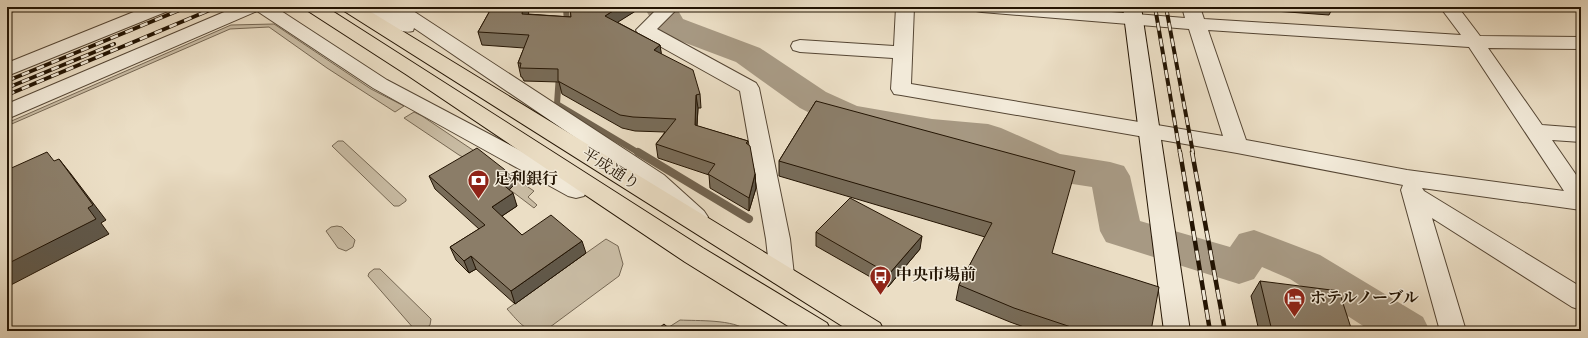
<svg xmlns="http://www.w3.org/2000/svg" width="1588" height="338" font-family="'Sorts Mill Goudy','Noto Serif JP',serif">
  <rect width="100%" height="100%" fill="#ebdec5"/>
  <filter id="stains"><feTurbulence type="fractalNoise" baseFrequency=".005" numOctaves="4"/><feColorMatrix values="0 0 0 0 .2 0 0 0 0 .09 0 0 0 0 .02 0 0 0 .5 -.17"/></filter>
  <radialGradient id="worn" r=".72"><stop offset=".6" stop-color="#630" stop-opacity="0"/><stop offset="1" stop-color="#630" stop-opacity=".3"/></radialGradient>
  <!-- green -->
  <path fill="#c9bca4" stroke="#766854" d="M274,24L371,89L404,106L395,112L327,68L269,27L230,29L7,126V123L231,25Z
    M414,112L422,116L534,191L528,197L537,205L534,208L476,164L459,155L404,118Z
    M338,141H343L406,199V201L399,206H394L332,146Z
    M337,226L342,227L355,240L353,247L346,251L338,248L326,231L331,227Z
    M606,239L618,246L623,264L619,276L546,330C526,334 520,323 507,309Z
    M374,269H380L431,319L430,325L424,330H415L368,276L369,273Z
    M680,320C696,321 735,319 747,331H669L666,329Z"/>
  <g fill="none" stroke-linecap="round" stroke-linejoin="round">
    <!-- stream-far1 -->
    <path stroke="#726450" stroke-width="6" d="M566,7L567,25
      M559,74L557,104L639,153"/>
    <!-- stream -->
    <path stroke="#726450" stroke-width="8" d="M638,152L749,219"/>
    <!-- river -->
    <path fill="#a79983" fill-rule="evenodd" d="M644,7H676L683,19L760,48L826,92L857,106L932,119L988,124L1001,128L1060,154L1110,162L1124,166L1130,176L1140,221L1230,247L1239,234L1254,230L1320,255L1423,317L1430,331H1371L1290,279L1262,267L1254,279L1239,284L1106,242L1100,231L1092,187L1053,181L1039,177L981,149L932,145L835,126L800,108L736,62L659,33Z"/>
    <defs>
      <path id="street" d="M7,7H17L14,11L8,12Z
        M146,7H171L168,11L7,76V63Z
        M236,7H275L387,80L584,184L587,190L584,196L576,198L568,196L373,88L257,11L7,119V104Z
        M364,7H407L664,175L704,211L708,217L704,223L696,226L688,223L648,187L414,28L413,31C397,35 380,19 367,11Z
        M659,7H679L657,29L756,83L759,88L790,239L794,275L791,282L782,285L773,282L770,275L766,239L740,91L638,34L636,30Z
        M896,7H914L911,84L1223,136L1189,29L982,12L976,11L973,7H1050L1185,18L1182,7H1200L1204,19L1461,35L1440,7H1458L1480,36L1581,37V49L1488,48L1542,125L1581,128V142L1552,140L1581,182V210L1422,188L1424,191L1581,287V310L1572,307L1432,218L1466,331H1440L1401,190L1403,185L1237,153L901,95L894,94L891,89L893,58L800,52L793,50L791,46L793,42L800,40L894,46ZM1208,30L1469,47L1564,191L1407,170L1246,140Z"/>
      <path id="secondary" d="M1123,7H1141L1190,331H1164Z"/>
      <path id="primary" d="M305,7H326L703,248L827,323L831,331H796L685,262L407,75L308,11Z
        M341,7H363L880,323L884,331H850L344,11Z"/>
    </defs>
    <!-- street casing -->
    <use href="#street" stroke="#554634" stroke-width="2"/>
    <!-- secondary casing -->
    <use href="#secondary" stroke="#231403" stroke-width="2"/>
    <!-- primary casing -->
    <use href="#primary" stroke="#231403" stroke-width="2"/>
    <!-- street -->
    <use href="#street" fill="#f2ead9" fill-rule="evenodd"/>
    <!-- secondary -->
    <use href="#secondary" fill="#f2ead9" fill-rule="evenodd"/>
    <!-- primary -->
    <use href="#primary" fill="#ebdec5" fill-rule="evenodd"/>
    <defs>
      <path id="rail-far1" d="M1155,7L1180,153
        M1166,7L1193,153
        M7,81L187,7
        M7,88L114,44
        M7,95L217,7"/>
      <path id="rail" d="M1180,152L1210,331
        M1192,152L1225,331"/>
    </defs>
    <!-- rail-far1 casing -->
    <use href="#rail-far1" stroke="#231403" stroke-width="4"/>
    <!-- rail casing -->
    <use href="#rail" stroke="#231403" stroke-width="4.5"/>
    <!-- rail-far1 -->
    <use href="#rail-far1" stroke="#f2ead9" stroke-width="2.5" stroke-dasharray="8" stroke-linecap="butt"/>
    <!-- rail -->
    <use href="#rail" stroke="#f2ead9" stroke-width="3" stroke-dasharray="10" stroke-linecap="butt"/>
  </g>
  <!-- wall -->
  <path fill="#786c59" stroke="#231403" d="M458,7H479L458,8Z
    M492,7H530L528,14L571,17L570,7H642L617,22L660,45L661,54L700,94L701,108H698L697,126L748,141V144L755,174L756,188L749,211L710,188L709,175L658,158L656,144L665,132L635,131L622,128L562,94L559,82L524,81L522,77H521L518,63L524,48L482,45L478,32Z
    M1246,7H1333L1329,15L1247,9Z
    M816,101L1052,253L1151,331H1035L1010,322L956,300L959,285L985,237L779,176V161Z
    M509,173L513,186L509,190L517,206L502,216L522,235L586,253L515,304L476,269L469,273L456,260L450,247L479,229L435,189L429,176Z
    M816,232L920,249L888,287L816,246Z
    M1260,281L1352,331H1259L1251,296Z"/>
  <!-- shaded-wall -->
  <path fill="#615849" stroke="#231403" d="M523,7H530L525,27L522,14Z
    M619,7H642L607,29L605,16Z
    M660,45L662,58L654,50Z
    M696,95L698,108L696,139L695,125Z
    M59,159L71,174L106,220L101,223L109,234L7,287V264L88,208Z
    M509,173L513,186L504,195L500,182Z
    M755,174L756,188L749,211V198Z
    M513,193L517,206L496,220L492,207Z
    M922,236L920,249L888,287L889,274Z
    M582,241L586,253L515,304L511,291Z
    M471,256L476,269L469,273L464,261Z"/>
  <!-- building -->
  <path fill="#8b7d68" stroke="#231403" d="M492,7H523L522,14L571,17L570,7H619L605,16L660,45L654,50L693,70L700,94L696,95L695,125L748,141L746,143L750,146L755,174L749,198L708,174L715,164L656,144L676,119L633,117L620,115L558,81V69L520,68L521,63H518L529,35L478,32Z
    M816,101L1075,171L1052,253L1159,287L1151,331H1083L1014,308L959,285L992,223L779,161Z
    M477,148L509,173L500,182L513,193L492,207L522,235L551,215L582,241L511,291L471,256L464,261L450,247L485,225L429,176Z
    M47,152L54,161L59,159L93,205L88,208L96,219L7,264V170Z
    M850,198L922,236L889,274L816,232Z
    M1260,281L1339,291L1352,331H1272Z
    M664,324L672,331H655Z"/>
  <!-- icons -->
  <defs>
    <symbol id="bank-pin" viewBox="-11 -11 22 30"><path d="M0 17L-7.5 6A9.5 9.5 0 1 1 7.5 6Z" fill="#8f2418" stroke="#f2ead9"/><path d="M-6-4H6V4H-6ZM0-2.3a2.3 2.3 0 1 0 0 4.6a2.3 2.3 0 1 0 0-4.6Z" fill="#fff"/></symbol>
    <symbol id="bus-pin" viewBox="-11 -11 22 30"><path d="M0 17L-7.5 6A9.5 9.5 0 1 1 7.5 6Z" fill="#8f2418" stroke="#f2ead9"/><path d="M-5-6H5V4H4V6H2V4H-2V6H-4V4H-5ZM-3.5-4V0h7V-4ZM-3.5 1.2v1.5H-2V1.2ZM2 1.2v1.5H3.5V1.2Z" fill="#fff"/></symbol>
    <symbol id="hotel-pin" viewBox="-11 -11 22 30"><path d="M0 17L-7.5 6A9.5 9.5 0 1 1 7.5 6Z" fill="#8f2418" stroke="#f2ead9"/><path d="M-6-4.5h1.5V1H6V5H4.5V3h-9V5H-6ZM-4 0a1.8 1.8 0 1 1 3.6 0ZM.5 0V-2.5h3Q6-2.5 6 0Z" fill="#fff"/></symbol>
  </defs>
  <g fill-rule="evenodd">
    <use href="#bank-pin" x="466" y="168" width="25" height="34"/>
    <use href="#bus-pin" x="868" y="264" width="25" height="34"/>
    <use href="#hotel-pin" x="1282" y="286" width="25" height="34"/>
  </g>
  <g text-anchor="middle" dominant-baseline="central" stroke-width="3" stroke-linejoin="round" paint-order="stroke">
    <!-- street labels -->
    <g font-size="16" fill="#231403" stroke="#f2ead9">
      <text transform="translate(610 170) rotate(32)">平成通り</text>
    </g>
    <!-- poi labels -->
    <g font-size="16" font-weight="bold" fill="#231403" stroke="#f2ead9" text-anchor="start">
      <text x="494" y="180">足利銀行</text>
      <text x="896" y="276">中央市場前</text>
      <text x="1310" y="299">ホテルノーブル</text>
    </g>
  </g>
  <!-- margin -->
  <rect width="1588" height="338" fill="none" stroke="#ebdec5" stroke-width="24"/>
  <rect x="8" y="8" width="1572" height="322" fill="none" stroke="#231403" stroke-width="2"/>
  <rect x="12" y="12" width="1564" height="314" fill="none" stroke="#231403"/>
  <rect width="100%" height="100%" filter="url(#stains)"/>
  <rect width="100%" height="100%" fill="url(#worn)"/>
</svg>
